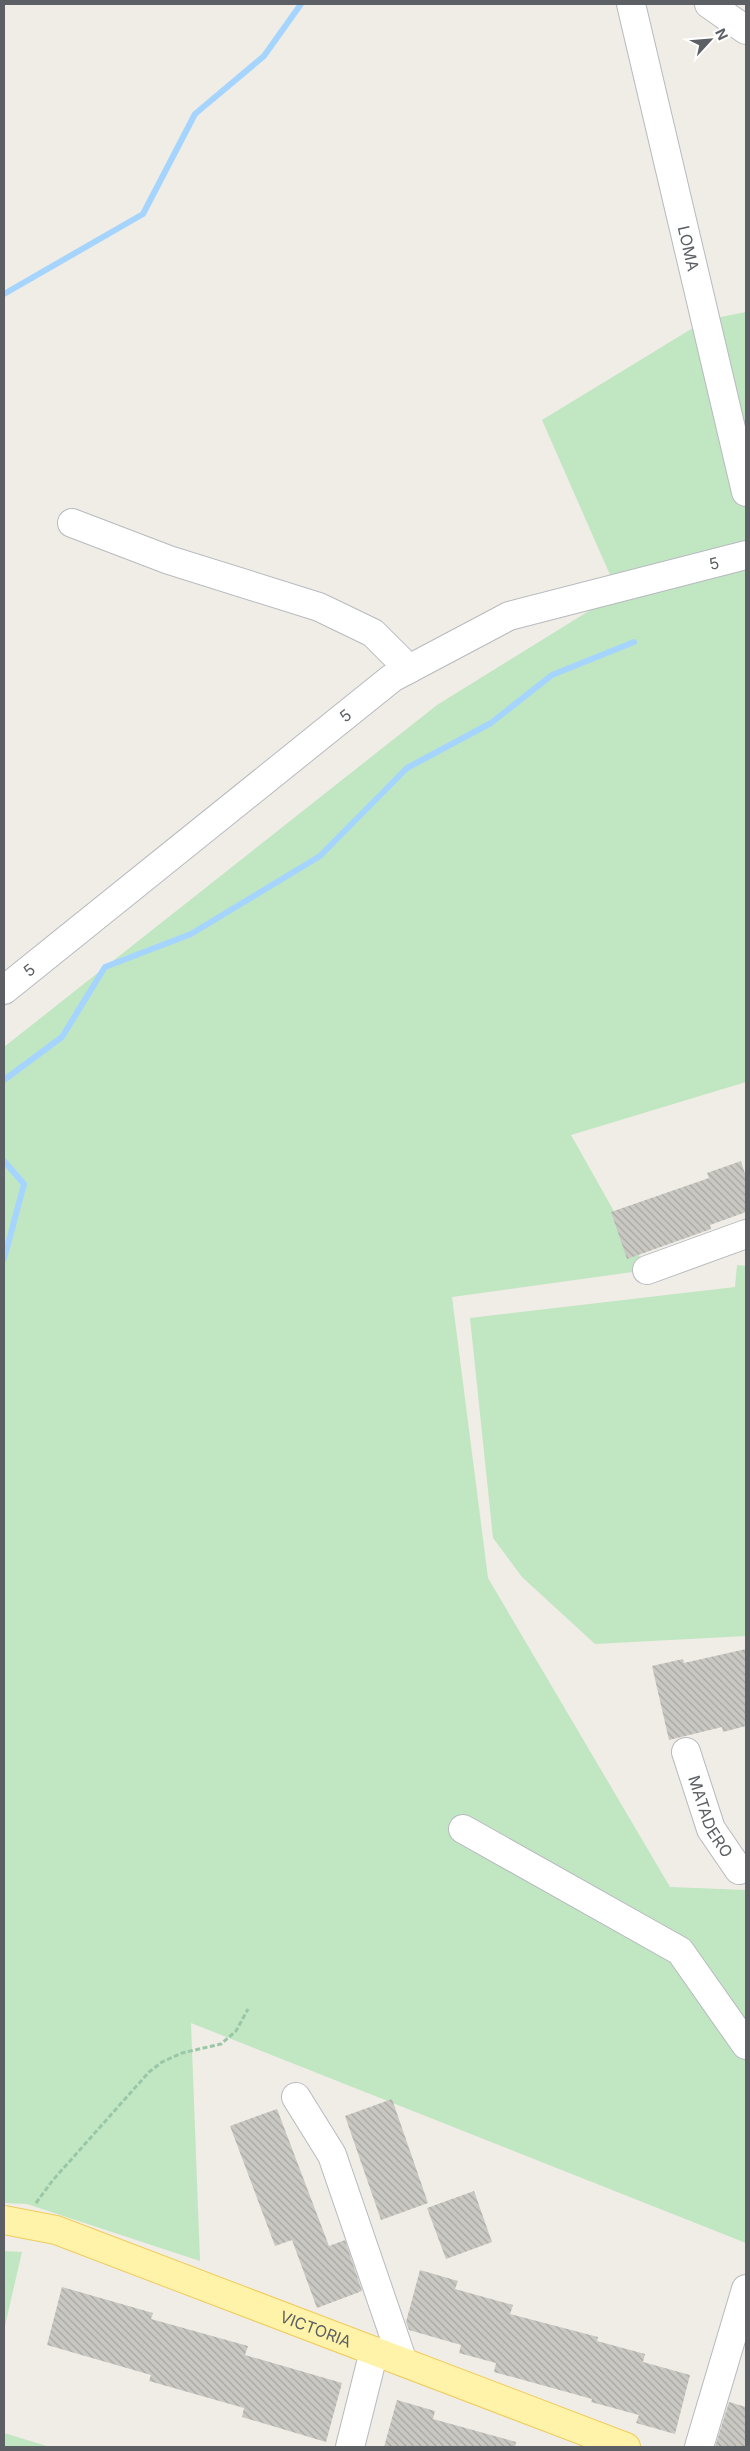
<svg xmlns="http://www.w3.org/2000/svg" width="750" height="2451" font-family="Inter,sans-serif">
  <defs>
    <pattern id="building-back-hatch" width="6" height="6" patternUnits="userSpaceOnUse" patternTransform="scale(1.25)"><rect width="6" height="6" fill="#cac8c2"/><path d="M-1 5l2 2M0 0l6 6M5-1l2 2" fill="none" stroke="#a7a6a1"/></pattern>
  </defs>
  <rect width="100%" height="100%" fill="#efede5"/>
  <!-- grass -->
  <path fill="#c1e6c2" d="M746,312V1082L571,1135L647,1270L452,1297L488,1578L670,1887L746,1890V2243L191,2023L200,2261L27,2204L4,2203V1047L437,705L618,593L542,420L706,320Z
    M737,1265L746,1266V1636L595,1644L522,1577L493,1538L470,1318L735,1287Z
    M4,2251L22,2252L4,2330Z
    M4,2433L50,2447H4Z"/>
  <g fill="none" stroke-linecap="round" stroke-linejoin="round">
    <!-- stream -->
    <path stroke="#a5d5ff" stroke-width="6" d="M4,294L143,214L195,114L264,56L301,4
      M4,1080L62,1037L105,967L191,934L320,856L407,768L491,723L552,675L634,642
      M4,1161L24,1184L4,1259"/>
  </g>
  <!-- building -->
  <path fill="url(#building-back-hatch)" d="M741,1161L746,1177V1212L710,1225L711,1229L627,1259L611,1212L709,1178L707,1173Z
    M746,1649V1726L723,1732L722,1727L669,1740L652,1666L683,1659L684,1663Z
    M392,2099L428,2203L381,2220L345,2116Z
    M277,2109L329,2246L345,2240L362,2291L317,2308L292,2240L275,2246L230,2126Z
    M474,2191L492,2242L446,2259L427,2208Z
    M420,2270L458,2281L455,2289L513,2305L510,2314L598,2337L597,2341L645,2354L643,2362L690,2375L675,2434L636,2423L639,2415L591,2402L592,2399L494,2372L496,2363L459,2353L461,2345L409,2330L406,2322Z
    M62,2287L153,2313L151,2319L248,2346L245,2355L342,2383L326,2442L242,2417L244,2408L149,2381L151,2375L47,2345Z
    M397,2400L435,2411L433,2419L516,2442L515,2447H384Z
    M729,2402L746,2407V2447H715Z"/>
  <g fill="none" stroke-linecap="round" stroke-linejoin="round">
    <defs>
      <g id="minor">
        <path id="s1" d="M631,4L746,492"/>
        <path d="M709,4L746,30"/>
        <path d="M72,523L169,560L319,607L373,633L409,669"/>
        <path id="s2" d="M4,990L392,678L509,616L746,555"/>
        <path d="M647,1270L746,1234"/>
        <path id="s3" d="M686,1752L711,1829L739,1870L746,1868"/>
        <path d="M463,1829L680,1951L746,2045"/>
        <path d="M296,2097L332,2155L403,2362"/>
        <path d="M350,2447L374,2351"/>
        <path d="M699,2447L746,2289"/>
      </g>
      <g id="major">
        <path id="s4" d="M4,2220L56,2230L626,2447"/>
      </g>
    </defs>
    <!-- minor casing -->
    <use href="#minor" stroke="#b7babf" stroke-width="30"/>
    <!-- major casing -->
    <use href="#major" stroke="#f1cc5c" stroke-width="30"/>
    <!-- path -->
    <path stroke="#9ac7a8" stroke-width="3" stroke-dasharray="5 2.5" stroke-linecap="butt" d="M36,2203L53,2180L149,2072L162,2062L182,2053L221,2044L236,2031L248,2009"/>
    <!-- minor -->
    <use href="#minor" stroke="#fff" stroke-width="28"/>
    <!-- major -->
    <use href="#major" stroke="#fff3aa" stroke-width="28"/>
  </g>
  <g text-anchor="middle" dominant-baseline="central" stroke-width="4.5" stroke-linejoin="round" paint-order="stroke">
    <!-- street labels -->
    <g font-size="16" fill="#5c6065" stroke="#fff">
      <text stroke="none"><textPath href="#s1" startOffset="251">LOMA</textPath></text>
      <text stroke="none"><textPath href="#s2" startOffset="842">5</textPath></text>
      <text stroke="none"><textPath href="#s2" startOffset="438">5</textPath></text>
      <text stroke="none"><textPath href="#s2" startOffset="32">5</textPath></text>
      <text stroke="none"><textPath href="#s3" startOffset="69">MATADERO</textPath></text>
      <text stroke="none"><textPath href="#s4" startOffset="331">VICTORIA</textPath></text>
    </g>
  </g>
  <!-- border -->
  <rect width="750" height="2451" fill="none" stroke="#5c6065" stroke-width="10"/>
  <!-- north arrow -->
  <g transform="translate(710 40) rotate(64)" stroke="#ffffff" stroke-width="4" paint-order="stroke">
  <path d="M0-4L9 19L0 12L-9 19Z" fill="#5c6065"/>
  <text y="-8" font-size="14" font-weight="bold" text-anchor="middle" fill="#5c6065">N</text>
  </g>
</svg>
